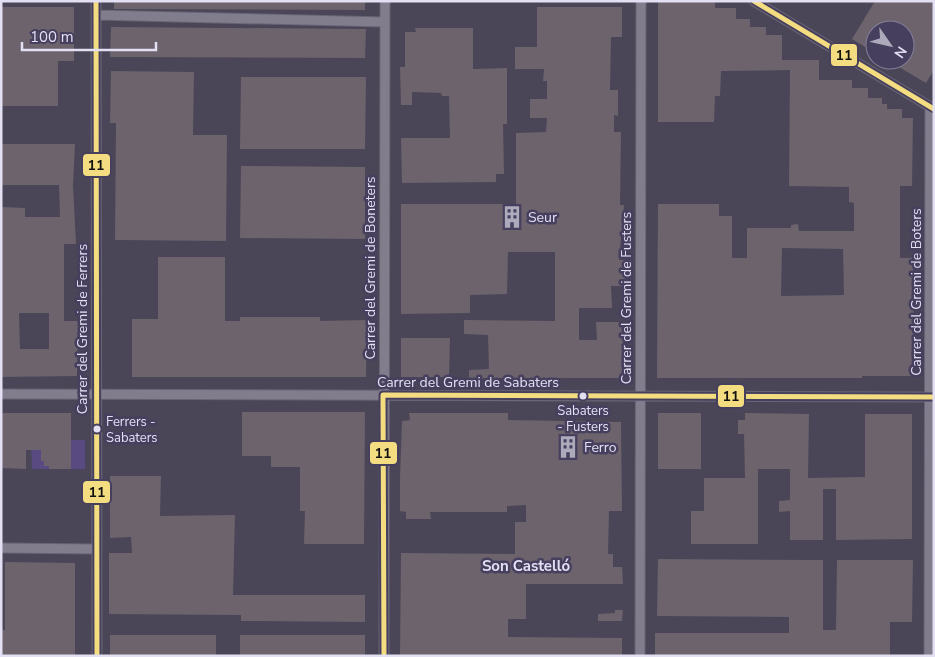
<svg xmlns="http://www.w3.org/2000/svg" width="935" height="657" font-family="'Nunito Sans',sans-serif">
  <rect width="100%" height="100%" fill="#4a4657"/>
  <!-- garden -->
  <path fill="#594a81" d="M31,440H85V469H32Z"/>
  <!-- building -->
  <path fill="#6c636d" fill-rule="evenodd" d="M114,1H365V10L114,9Z
    M658,1H715V8H736V19H750V27H766V35H782V60H819V80H852V88H868V98H882V104H887V109H902V118H913L912,186H900V258H913L914,376H862V378H657L658,204H719V216H732V258H747V228H791V225L798,224L799,231H854V203L849,202V187L789,186L790,70L721,71L720,96H715L714,122H658ZM782,248L843,249L844,295L781,296Z
    M875,1H934V70L926,83L887,60H905V30H875V53L852,39Z
    M1,7H74V61H58V106H1Z
    M537,7H622V37H611L610,90H618V116L614,115V132H621L620,205H624L619,260H626V286H611L612,308H579V340H597L596,322H623V378H469V370L489,369L488,335L464,334V320L555,321V252H508L507,294L470,295V313L401,314V204H516V133L546,132L547,118H530V99H547V81H543L544,69H515V47H537Z
    M111,27L366,29L365,58L110,57Z
    M415,28H473V69L507,68V124H503L504,174H496V182L402,183L401,138H450L449,96H442L441,93L412,92V105H401L400,67H405V32H416Z
    M111,71L194,72L193,135H227L226,241L115,240L116,123H110Z
    M241,77H366L365,149H240Z
    M1,144H75L73,185L76,244H64V321H78L77,376L1,377V207L25,208V217H60L59,185H1ZM19,313H49V349H20Z
    M241,166L365,167V239L240,238Z
    M158,257H225V321H240V317H320V321L367,320L366,377H132V319H158Z
    M401,338H450L449,377H401Z
    M242,412H365L364,544H304L305,511H300V467H271V456H242Z
    M1,413H71V469H49V466H44V461H41V450H26V469L1,468Z
    M409,413H508V420L621,422L622,511H609L608,554H613V567H622L623,584H526V619H508V637L622,638V656H400L401,553L515,554V522H526V505L507,506V512H430L431,519H406V512L400,511V477L402,421L410,420Z
    M658,413H701V469H658Z
    M745,413L809,414L808,478L865,477V414H912V539L836,540V489H823V540H790V511L779,512V501L790,500V469H758V544H691V511H704V478H745L744,434H738V420H745Z
    M110,476H161L160,516L235,515L233,595H365V622L241,621V615L109,614V553H132L131,537L110,538Z
    M658,559L823,560V630H836L837,560H913L912,622H890V656H655V633H789V617L657,616Z
    M5,562L75,563V656L1,655V630H5Z
    M615,610H623L622,621H598V614L615,613Z
    M110,635H216V656H110Z
    M240,635H365V656H240Z"/>
  <g fill="none" stroke-linecap="round" stroke-linejoin="round">
    <defs>
      <path id="street" d="M96,1L97,656
        M754,1L934,109
        M96,15L385,22
        M1,394L934,397
        M1,548L97,549
        M384,656L385,1
        M640,656L641,1
        M929,656L930,107"/>
    </defs>
    <!-- street casing -->
    <use href="#street" stroke="#686473" stroke-width="11"/>
    <!-- street -->
    <use href="#street" stroke="#817d8c" stroke-width="9"/>
    <defs>
      <path id="bus-1" d="M96,1L97,656
        M754,1L934,109
        M384,656L383,395L934,397"/>
    </defs>
    <!-- bus-1 casing -->
    <use href="#bus-1" stroke="#463f5e" stroke-width="9"/>
    <!-- bus-1 -->
    <use href="#bus-1" stroke="#f3dd80" stroke-width="5"/>
  </g>
  <!-- icons -->
  <defs>
    <symbol id="building-bare" viewBox="-9 -9 18 18"><path d="M-4-6H4V6H1V3H-1V6H-4ZM-2.5-4.3h1.7v1.8h-1.7ZM.8-4.3h1.7v1.8H.8ZM-2.5-1h1.7V.8h-1.7ZM.8-1h1.7V.8H.8Z" fill="#adaabc" stroke="#463f5e" stroke-width="2.5" paint-order="stroke"/></symbol>
  </defs>
  <g fill-rule="evenodd">
    <use href="#building-bare" x="496" y="201" width="32" height="32"/>
    <use href="#building-bare" x="552" y="431" width="32" height="32"/>
  </g>
  <!-- markers -->
  <g fill="#e3e0f3" stroke="#463f5e" stroke-width="2">
    <circle cx="583" cy="396" r="4.5"/>
    <circle cx="97" cy="429" r="4.5"/>
  </g>
  <g text-anchor="middle" dominant-baseline="central" stroke-width="5" stroke-linejoin="round" paint-order="stroke">
    <!-- bus labels -->
    <g font-size="13" fill="#e3e0f3" stroke="#463f5e">
      <text x="583" y="411">Sabaters<tspan x="583" dy="16">- Fusters</tspan></text>
      <text x="106" y="422" text-anchor="start">Ferrers -<tspan x="106" dy="16">Sabaters</tspan></text>
    </g>
    <!-- poi labels -->
    <g font-size="14" fill="#e3e0f3" stroke="#463f5e" text-anchor="start">
      <text x="528" y="217">Seur</text>
      <text x="584" y="447">Ferro</text>
    </g>
    <!-- street labels -->
    <g font-size="14" fill="#e3e0f3" stroke="#463f5e">
      <text transform="translate(370 268) rotate(-90)">Carrer del Gremi de Boneters</text>
      <text transform="translate(916 292) rotate(-90)">Carrer del Gremi de Boters</text>
      <text transform="translate(626 298) rotate(-90)">Carrer del Gremi de Fusters</text>
      <text transform="translate(82 329) rotate(-90)">Carrer del Gremi de Ferrers</text>
      <text x="468" y="382">Carrer del Gremi de Sabaters</text>
    </g>
    <!-- neighbourhood labels -->
    <g font-size="15" font-weight="bold" fill="#e3e0f3" stroke="#463f5e">
      <text x="526" y="566">Son Castelló</text>
    </g>
  </g>
  <g stroke="#463f5e" stroke-width="2">
    <rect x="830" y="43" width="28" height="24" rx="5" fill="#f3dd80"/>
    <rect x="82" y="153" width="29" height="24" rx="5" fill="#f3dd80"/>
    <rect x="717" y="384" width="28" height="24" rx="5" fill="#f3dd80"/>
    <rect x="369" y="441" width="29" height="24" rx="5" fill="#f3dd80"/>
    <rect x="82" y="480" width="29" height="24" rx="5" fill="#f3dd80"/>
  </g>
  <g font-size="14" text-anchor="middle" font-weight="bold" fill="#111">
    <text x="844" y="60">11</text>
    <text x="96" y="170">11</text>
    <text x="731" y="401">11</text>
    <text x="383" y="458">11</text>
    <text x="97" y="497">11</text>
  </g>
  <!-- border -->
  <rect width="935" height="657" fill="none" stroke="#e3e0f3" stroke-width="5"/>
  <!-- north arrow -->
  <g transform="translate(890 45) rotate(124)"><circle r="24" fill="#463f5e" stroke="#857f9a"/>
  <path d="M0-4L9 19L0 12L-9 19Z" fill="#adaabc"/>
  <text y="-8" font-size="14" font-weight="bold" text-anchor="middle" fill="#e3e0f3">N</text>
  </g>
  <!-- scale -->
  <path d="M22 42v8h134v-8" fill="none" stroke="#e3e0f3" stroke-width="2.5"/>
  <text x="30" y="42" font-size="15" fill="#e3e0f3" stroke="#463f5e" stroke-width="4" paint-order="stroke">100 m</text>
</svg>
